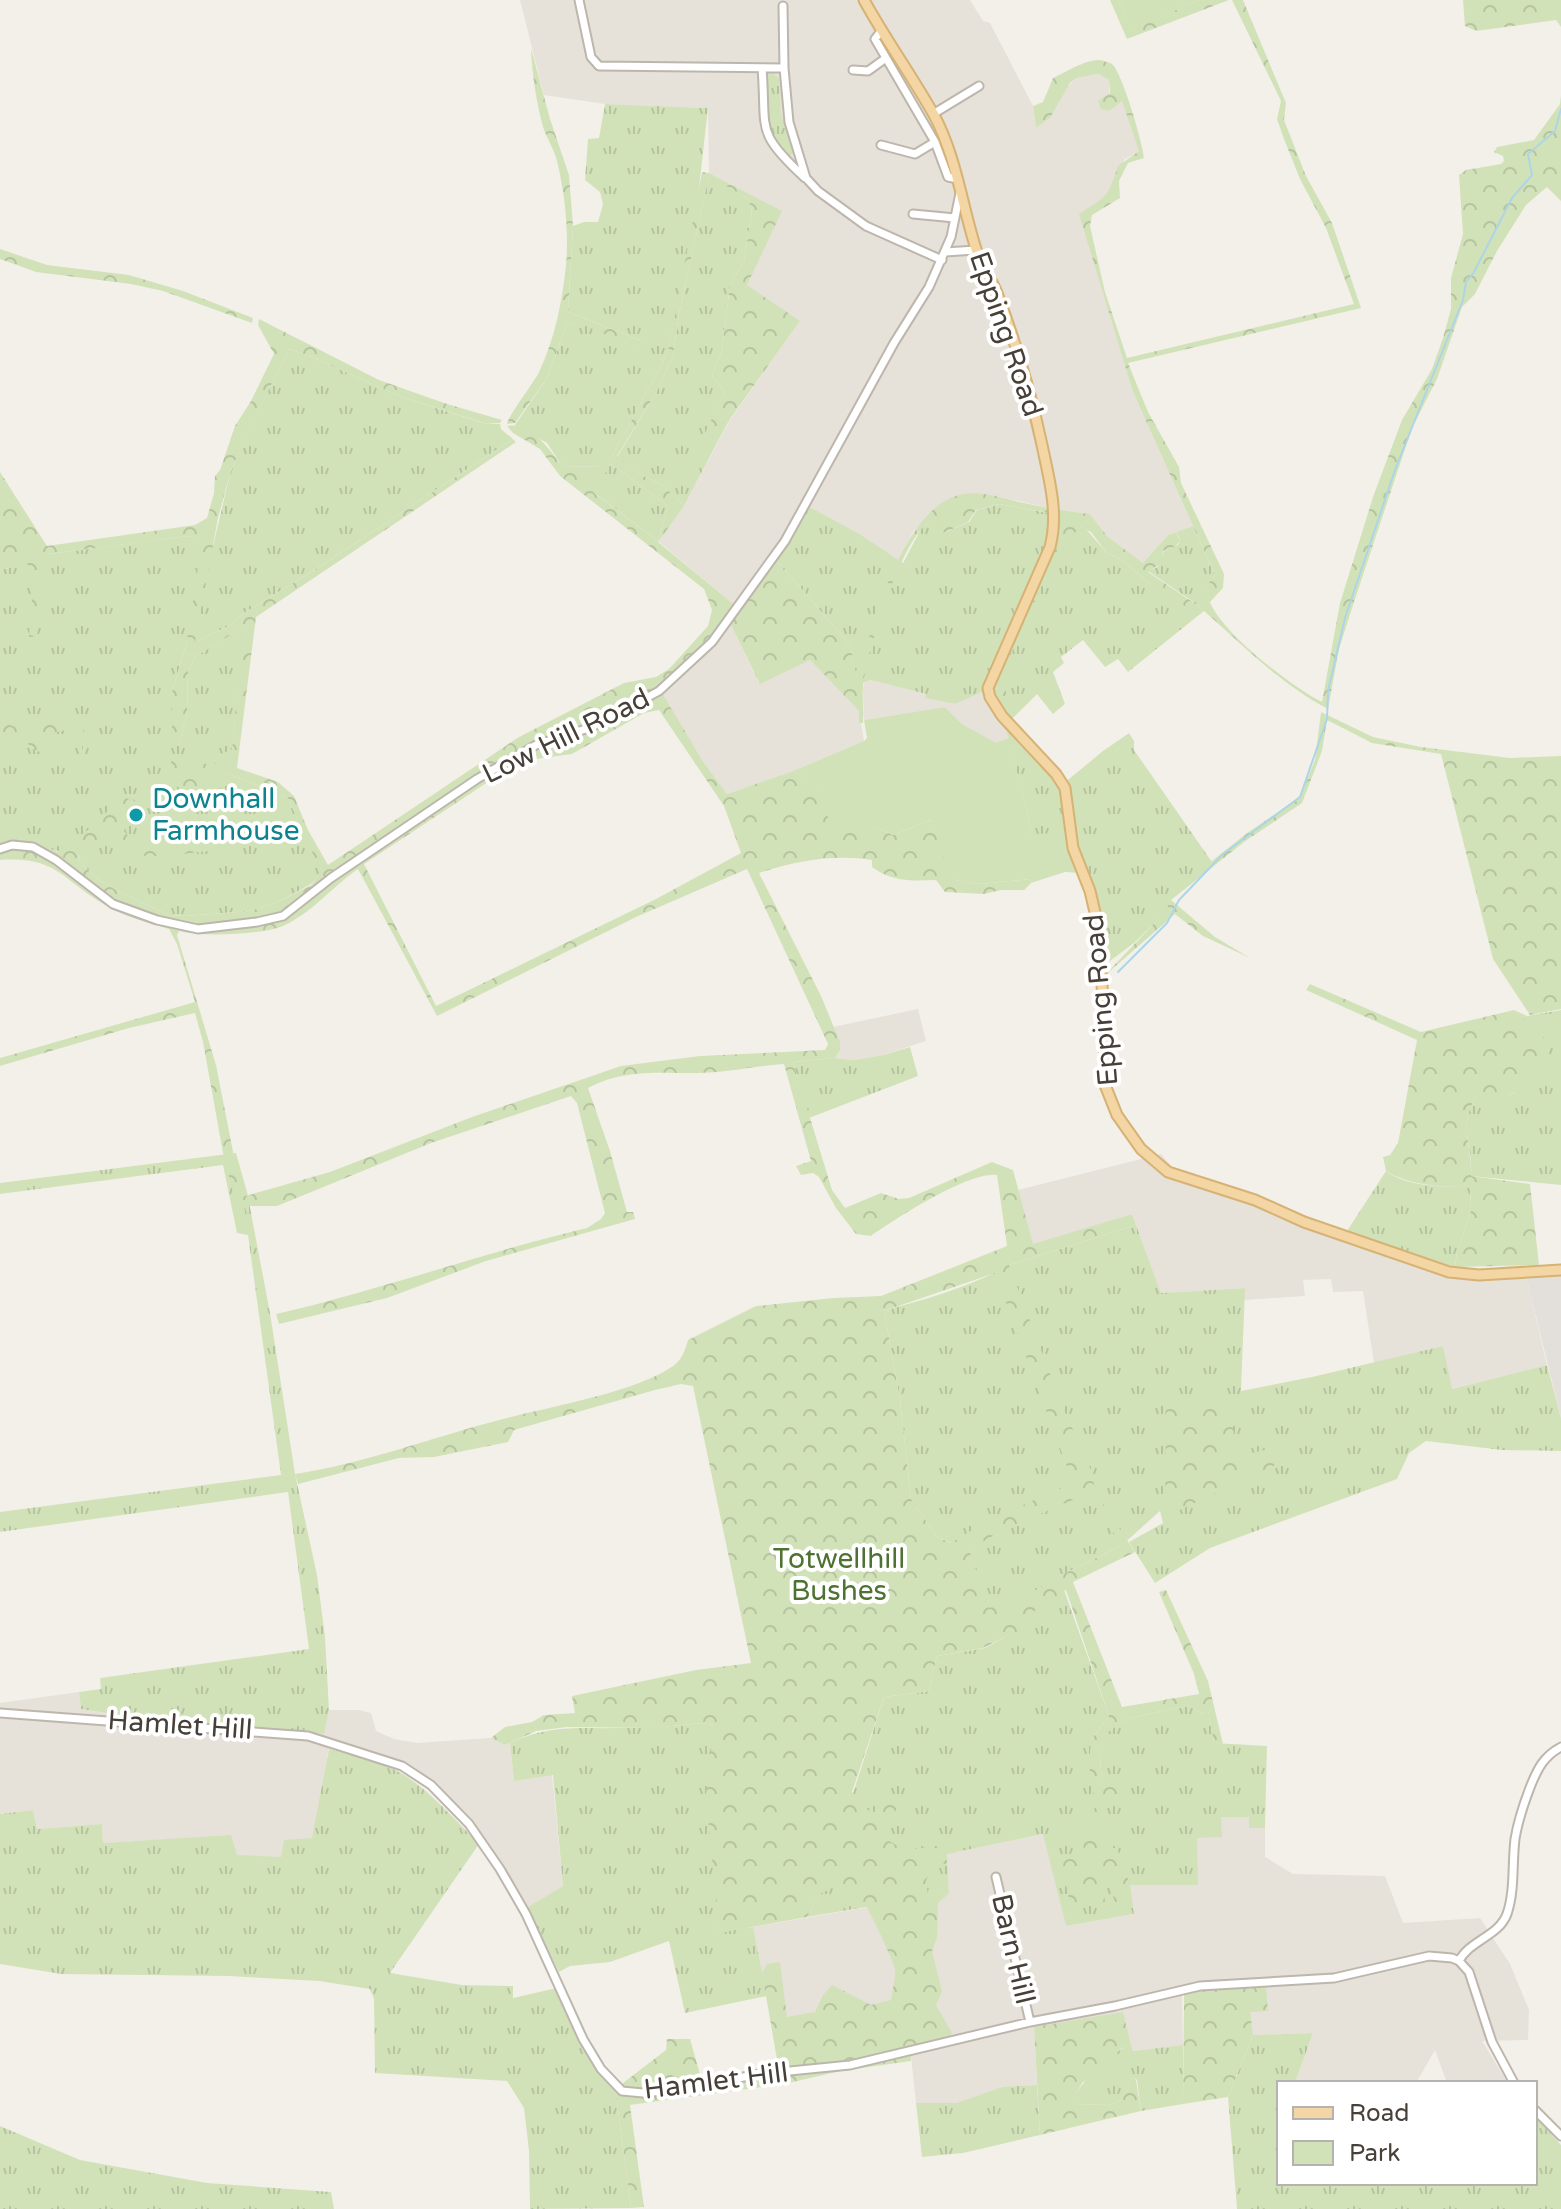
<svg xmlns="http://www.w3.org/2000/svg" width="1561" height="2209" font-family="'Varela Round',sans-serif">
  <defs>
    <pattern id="grass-tufts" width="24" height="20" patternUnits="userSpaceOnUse" patternTransform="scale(2)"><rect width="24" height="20" fill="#d2e2b8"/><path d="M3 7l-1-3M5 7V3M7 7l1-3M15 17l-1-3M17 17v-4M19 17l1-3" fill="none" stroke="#b6c39f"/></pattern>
    <pattern id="forest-crowns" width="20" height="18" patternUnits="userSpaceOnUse" patternTransform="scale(2)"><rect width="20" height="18" fill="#d2e2b8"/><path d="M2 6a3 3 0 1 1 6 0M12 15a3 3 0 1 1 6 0" fill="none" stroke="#b6c39f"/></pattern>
  </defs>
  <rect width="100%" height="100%" fill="#f3f0ea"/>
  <!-- residential -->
  <path fill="#e6e1d9" d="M520,0H970L983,21L990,23L1033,106L1036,128L1050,118L1065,89L1077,78L1098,74L1109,80V111L1122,100L1140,151L1125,159L1114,179L1111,191L1100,203L1080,214L1133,392L1193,526L1168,535L1143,563L1107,536L1090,514L1054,509L986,494L914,530L898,561L858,533L806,505L736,606L658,541L684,506L730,420L800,321L746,285L781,211L709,173L708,108L605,104L544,95Z
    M730,623L759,683L810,660L859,711L864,741L793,771L727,794L702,760L661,694L715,642Z
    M872,680L926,694L925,698L955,704L988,688L1007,723L1009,738L996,744L962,724L945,707L864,720L863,689L864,683Z
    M918,1009L926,1041L882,1055L855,1060L835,1058L840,1050L833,1027Z
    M1161,1154L1172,1167L1347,1231L1341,1240L1448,1276L1479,1280L1526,1276L1547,1365L1451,1389L1443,1346L1374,1363L1363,1291L1333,1292L1331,1279L1303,1280L1305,1296L1244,1300V1288L1161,1293L1132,1214L1033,1245L1018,1190Z
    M79,1692L81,1709L145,1720L234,1725L323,1734L329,1710H359L371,1713L376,1731L394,1739L417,1743L491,1738L505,1745L510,1743L514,1781L552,1774L563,1886L526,1908L469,1825L431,1785L401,1768L329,1746L314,1841L282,1858L232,1855L230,1836L103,1843L102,1824L37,1829L33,1810L0,1814V1703Z
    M1221,1817H1249V1828H1265V1857L1293,1874L1385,1876L1403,1923L1480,1918L1510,1964L1529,2010L1528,2040L1482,2041L1508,2083H1447L1435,2050L1416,2083H1295L1313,2033L1251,2035L1206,1988L1182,1995L1183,2045L1133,2051L1034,2027L1037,2085L1002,2087L956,2103H916L911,2056L780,2064L753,1927L949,1893L947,1854L1044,1834L1066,1926L1134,1914L1130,1885Z"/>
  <!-- industrial -->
  <path fill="#e3dfdb" d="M1561,1273V1418L1526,1276Z"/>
  <!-- grass -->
  <path fill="url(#grass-tufts)" d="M770,72L779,78L781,115L795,152L788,157L766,136L765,76Z
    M605,104L708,108L696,215L668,352L613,455L603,467L562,466L547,443L515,425L547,378L567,324L586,325L638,348L642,341L568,312L573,226L584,222H598L603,204L600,192L585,180L588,139L599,138Z
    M709,175L747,198L752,210L744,262L730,285L722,350L712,376L725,392L705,435L717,443L684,506L661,484L637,473L617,457L657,391L673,355L679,314Z
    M289,349L312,357L399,396L483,423L500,424L501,429L513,439L321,566L244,613L229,626L195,642L187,641L172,692V744L180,741L187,714L188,671L195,657L244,626L232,750L219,755L226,773L288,798L322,872L311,884L280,901L250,911L185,916L169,915L116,890L99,880L79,861L80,854L0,843V570L28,563L49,554L133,543L189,536L213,546L230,474L242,442Z
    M611,464L668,506L658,541L592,491Z
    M999,504L1054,514L1071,534L1081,527L1086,529L1106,552L1122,560L1150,584L1195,603L1148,571L1157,567L1164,551L1178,545L1180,539L1176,532L1193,526L1215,575L1195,603L1204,611L1128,672L1118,659L1105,667L1083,640L1061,657L1064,663L1053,672L1065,704L1053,714L1037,694L1008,723L1063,784L1103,751L1129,733L1134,741V750L1212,862L1168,897L1169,909L1134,943L1106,964L1099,949L1083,873L1032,834L1007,732L985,698L988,689L955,704L925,698L926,694L871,680L858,685L850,645L774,557L806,505L858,533L903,563L922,527L929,523L943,533L969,522L977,510Z
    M1514,1010L1527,1016L1561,1010V1185L1471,1176C1473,1144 1457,1126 1476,1097L1512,1094L1523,1085L1535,1029L1525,1023Z
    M910,1047L918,1076L809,1118L793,1062L835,1058L855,1060L883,1055Z
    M236,1153L247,1192L270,1313L295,1474L317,1575L325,1637L329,1710L324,1734C243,1726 161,1723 81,1709L79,1692L101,1689L100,1678L309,1649L288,1492L0,1532V1512L281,1475L248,1235L237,1233L223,1165L0,1194V1183Z
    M1386,1171C1407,1187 1445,1188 1470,1185L1471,1211L1457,1252L1455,1267L1347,1231Z
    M1136,1225L1161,1293L1245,1288L1241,1391L1312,1377L1443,1346L1452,1389L1547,1365L1561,1418V1451L1502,1450L1426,1441L1409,1453L1397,1479L1210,1548L1155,1583L1129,1542L1163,1523L1160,1511L1121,1546L1059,1576L1109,1716L1091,1740L1102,1781L1100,1758L1108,1731L1130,1718L1157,1712L1190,1706L1203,1714L1208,1710L1214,1743L1267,1746L1265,1828H1249V1817H1221L1222,1837L1197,1838L1198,1885H1130L1134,1914L1066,1926L1043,1834L947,1854L949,1893L807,1917L822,1890L884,1697L929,1691L937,1656L985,1648L1005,1637L988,1608L969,1550L937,1537L911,1499L900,1400L884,1311C925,1299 971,1287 1009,1265Z
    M703,1723L714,1726L719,1932L753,1927L767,1996L685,2013L669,1941L610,1962L570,1966L559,1972L526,1908L563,1886L553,1775L514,1781L510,1743C552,1724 577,1729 621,1728C648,1728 675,1726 703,1723Z
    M329,1749C354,1756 384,1762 406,1776C433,1794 456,1821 479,1844L390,1973L462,1985L513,1986V1998L557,1988C572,2028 589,2060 618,2092L616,2095L631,2208L530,2209L529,2151L524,2108L507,2081L375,2073L374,1999L370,1989L319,1981L228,1976L61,1974L0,1964V1814L33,1810L37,1829L102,1824L103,1843L231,1835L237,1855L281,1857L284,1840L312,1838Z
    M1313,2033L1295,2083H1279V2183H1535V2117L1561,2145V2209H1237L1228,2097L1253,2035Z
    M1131,2045L1133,2051L1183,2045V2104L1141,2111L1137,2080L1132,2077L1122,2100L1109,2105L1077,2104L1074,2096C1084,2080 1114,2049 1131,2045Z
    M1037,2085L1040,2135L963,2153L922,2157L916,2103H956L1002,2087Z
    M0,2126L80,2160L207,2183L331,2192L334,2209H0Z"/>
  <!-- forest -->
  <path fill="url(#forest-crowns)" fill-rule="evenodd" d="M1110,0H1118L1131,29L1199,0H1229L1127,39Z
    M1232,0H1243L1286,103L1284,120L1306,176L1332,223L1361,308L1128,363L1148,412L1179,467L1181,483L1224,574L1223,588L1210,602C1221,632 1293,688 1322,702L1340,603L1374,494L1402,420L1432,369L1443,338L1451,309V278L1463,234L1459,175L1466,170L1501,164L1504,161L1503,156L1494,152L1497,147L1534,140L1560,104L1561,95V201L1547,187L1526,205L1497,251L1475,294L1462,307L1437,379L1412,428L1353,605L1339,649L1328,709C1278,683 1238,640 1195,603L1191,610L1150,584L1122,560L1106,552L1091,532L1081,527L1059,548L1011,654L1004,684L1010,708L1026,696L1029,687L1037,694L1007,723L988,688L1050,547L1054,514L999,504L976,510L968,522L943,533L928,523C901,541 866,653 863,687C862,699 864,711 863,723H859V711L810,660L760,684L730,623L774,557L850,645L858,682C869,632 903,503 964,494C985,491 1004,499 1024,503C1046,508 1068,511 1090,514L1107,536L1143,563L1168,535L1176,532L1180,540L1176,546L1163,551L1161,563L1148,572L1194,603L1215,575L1133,392L1079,214C1108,195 1107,199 1118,166L1139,151L1122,101L1109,111L1101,109L1098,101L1110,93L1109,80L1098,74L1077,78L1070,83L1050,118L1036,128L1033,106L1043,102L1053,78C1066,72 1086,59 1100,60C1101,60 1111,63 1112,64C1122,72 1143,144 1144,158L1128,163L1119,181L1120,198L1092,215L1090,226L1105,292L1127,358L1354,304L1326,228L1300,179L1284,139L1277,119L1281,101Z
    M1463,0H1561V27L1556,20L1476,31L1465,26Z
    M531,48L550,119L569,175L573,226L568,312L642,341L647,345L648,351L642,354L637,348L586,326L567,324L547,378L515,423L507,424C508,416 533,384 539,372C555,338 562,303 566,265C569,232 565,194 557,161C554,149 547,139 543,127C536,101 532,74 531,48Z
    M702,172L709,173L782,211L747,285L800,321L730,419L717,443L704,435L725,392L712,376L722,350L730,285L744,262L752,210L747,198L709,176L679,314L673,355L657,391L617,456L637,473L661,484L684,506L658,542L736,606L690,661L659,688L702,760L727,794L793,771L811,780L824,795L863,826H873L893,835L931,820L955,880L980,884L1030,879L1031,883L1024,890H1001L984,894L945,892L936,880C914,881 891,882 872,867V860C834,854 795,861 759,873L821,996L840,1042V1050L835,1058L793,1062L832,1190L845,1208L881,1193L899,1199L909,1198L992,1162L1013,1170L1033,1244L1132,1214L1136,1225L1009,1265L1061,1403L1091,1470L1096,1493L1135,1552L1073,1582L1122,1707L1199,1694L1194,1674L1159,1592L1166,1590L1208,1681L1223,1744L1214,1743L1208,1711L1203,1714L1190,1706L1157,1712L1130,1718L1109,1731L1100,1758L1102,1781L1120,1784L1123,1795C1101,1811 1095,1821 1099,1848H1117L1130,1885L1133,1906L1116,1910L1111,1885L1103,1886L1105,1902L1071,1908L1060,1856L1084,1851L1082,1829L1096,1806L1089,1766L1091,1740L1109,1716L1066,1590L1035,1610L1030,1624L1021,1635L1005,1637L983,1648L937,1656L929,1691L884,1697L852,1792L865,1809L874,1812L896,1796L901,1801L881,1837L906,1850L950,1844L955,1853L947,1854V1863L935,1867L926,1880L928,1896L949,1893L938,1903L937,1938L932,1951L942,1991L936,2005L952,2033L946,2046L911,2055V2061L841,2071L784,2084L630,2105L644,2207L631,2208L616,2095L623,2083L666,2050L667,2039H690L702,2081L778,2065L762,1973L767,1964L780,1962L787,2017L815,2012L823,1995L832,1985L871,2005L891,2000C892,1991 896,1978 895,1969C894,1962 867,1904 862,1900C855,1893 842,1891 832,1888L820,1894L807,1917L719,1933L706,1794L714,1726L703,1723L651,1728L567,1727L536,1731L505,1745L491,1738L505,1727L532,1722L544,1715L575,1713L572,1696L696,1670L751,1663L693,1386L681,1384L655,1390L514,1430L508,1442L434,1457L399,1458L298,1484L295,1474C366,1463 433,1437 503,1419C548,1407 637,1392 673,1366C682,1360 685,1350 688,1340L756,1306L833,1298L881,1296L1007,1246L997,1175C969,1171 895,1219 871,1236L856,1234L836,1208L819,1177L813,1173L801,1175L796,1166L811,1161L784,1064C755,1066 725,1073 697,1073C658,1073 623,1069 588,1088L610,1151L627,1212H633L635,1219L486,1261L387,1298L279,1324L276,1314C381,1290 482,1253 587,1228L601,1219L605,1213L577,1103L571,1096L431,1143L277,1206H244L248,1229L242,1228L240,1219L223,1153L203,1042L195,1013L129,1028L0,1066V1058L195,1002L177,944L169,929C147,922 124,917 105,905C62,880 57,856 0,860V843C23,835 37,842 58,852L96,824L120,797L135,800L124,831L135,844L203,845L208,839L206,828L210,798L187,796L171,780V757C188,753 207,763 220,774L219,811L211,851C188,852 161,859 139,855C121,851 108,840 89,840L80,853L79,861L99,880L116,890L169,915L185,916L250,911L280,901L311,885L321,872L288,798L226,773L213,762L219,755L232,749L243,627L195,657L188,671L187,714L180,741L172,745V692L187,641L202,542L189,536L49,554L40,593L37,636L29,637L32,597L28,564L0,570V472L47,546L195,525L207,518L214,493L215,476L220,470L235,426L251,401L274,354L258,325L259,319L379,380L447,404L502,420L500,423H484L399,396L312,357L289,349L242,443L230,474L218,518L195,642L229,626L244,613L321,566L513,439L516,442L256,617L237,768L278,782L294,796L308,830L328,865L519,737L624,683L656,677L669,669L708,626L712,610L704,589L560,476L540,449L513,433L507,426C531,422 550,450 562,466L602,467L613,455L668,352ZM611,464L668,506L658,541L593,492ZM659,710L724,806L741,853L656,899L436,1006L364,864L506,770L528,760L572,754L644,713ZM358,869L437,1016L636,917L747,869L828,1044L825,1050L700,1056L621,1066L472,1117L330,1172L242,1197L216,1065L177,935L179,931C201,937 262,935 283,926C312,913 333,886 358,869ZM995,1273L1073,1483L985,1522L951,1543L937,1537L911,1499L900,1400L884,1311ZM1091,1492L1121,1546L1059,1576L1028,1595L989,1608L969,1550L1001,1531Z
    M0,249L47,265L129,275L183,291L253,318L252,323L163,291L131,284L36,272L0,259Z
    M1321,712L1373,737L1421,747L1510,758L1561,756V1009L1530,1015L1493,959L1441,754L1372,743L1327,720L1322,751L1302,803L1244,842L1171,900L1215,937L1250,958L1203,936L1175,914L1101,979L1168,909L1167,897L1247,833L1300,797L1315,760Z
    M33,721L45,725L80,723L84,730L82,748L85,755L80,753L77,734C57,724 49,737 40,752L31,748L23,736H0V725H10L25,731V724Z
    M1310,984L1421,1032L1514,1010C1522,1020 1535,1026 1542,1035C1560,1057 1533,1083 1513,1093C1503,1098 1487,1097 1476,1097C1458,1124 1472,1145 1471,1176L1530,1184L1539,1265L1455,1267L1457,1252L1471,1211L1470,1185C1443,1188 1410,1186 1386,1171L1383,1157L1390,1155L1398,1143L1417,1040L1306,990Z
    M1166,1397L1190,1405L1230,1406L1237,1457L1264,1450L1283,1461L1165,1517Z
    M1206,1988H1266L1268,2011L1250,2012L1253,2035L1228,2097L1183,2104L1184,1995Z
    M1123,2012L1131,2045C1117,2048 1112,2056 1110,2071L1083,2082L1074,2096L1078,2104L1109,2105L1122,2100L1132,2077L1136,2080L1141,2111L1040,2135L1034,2027Z"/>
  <!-- park -->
  <path fill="#d2e2b8" d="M1118,0H1199L1131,30Z
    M945,707L962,724L996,743L1009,738L1032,834L1068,833L1082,873L1065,872L1031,883L1030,879L980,884L955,880L944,859L931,820L893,835L873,826L844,827L829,822C823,792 821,784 793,771L864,741L867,738L864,720Z"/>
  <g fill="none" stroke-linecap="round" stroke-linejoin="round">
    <!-- stream -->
    <path stroke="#add5e8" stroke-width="2" d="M1118,972L1167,923L1179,900L1223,854L1300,797L1327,719L1328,691L1345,618L1395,470L1463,300L1466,282L1474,272L1512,198L1532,175L1528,154L1555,131L1561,109"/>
    <defs>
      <path id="minor" d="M579,0L591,57L599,66L784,68
        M783,6L784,68L789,122L806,178L818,191L866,226L942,260
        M881,31L875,39L935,142
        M762,68C767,131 754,131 805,178
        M853,70L868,71L886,58
        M933,114L979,86
        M881,145L915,154L935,142L948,177L958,179
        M913,214L955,218
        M945,252L976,250
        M0,849L12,845L33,847L56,860L113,904L157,920L198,929L257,922L283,916L331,878L477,779L536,745L592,727L659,691L712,642L785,541L894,343L929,287L951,237L960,193
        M0,1713L308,1736L402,1766L431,1785L469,1824L500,1869L526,1914L583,2039L601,2069L622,2091L643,2093L672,2090L760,2074L850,2065L1030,2022L1115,2006L1200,1986L1334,1978L1429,1956L1452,1958L1459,1961L1469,1972L1492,2042L1514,2083
        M996,1877L1030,2022
        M1459,1961C1470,1940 1499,1936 1507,1914C1515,1891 1512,1863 1515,1839C1518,1820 1524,1803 1531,1785C1538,1768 1544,1756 1561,1747
        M1535,2110L1561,2136"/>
      <path id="major" d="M864,0C886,40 912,76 934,115C956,156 962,205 976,249C981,265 991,278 997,293C1016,343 1031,393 1042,445C1049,479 1059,513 1050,547L988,688L990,697L1002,716L1056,774L1065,788L1073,848L1090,891L1097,921L1104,1011L1105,1085L1117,1115L1141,1149L1168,1172L1255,1200L1304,1222L1449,1272L1479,1275L1561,1270"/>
    </defs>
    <!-- minor casing -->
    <use href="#minor" stroke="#bdb6ad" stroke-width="11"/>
    <!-- major casing -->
    <use href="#major" stroke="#d6b274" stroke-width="13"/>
    <!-- minor -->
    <use href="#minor" stroke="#fff" stroke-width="7"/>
    <!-- major -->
    <use href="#major" stroke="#f3d6a3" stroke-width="9"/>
  </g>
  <!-- markers -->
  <circle fill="#0f9aa8" stroke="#fff" stroke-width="3" cx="136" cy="815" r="8"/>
  <g text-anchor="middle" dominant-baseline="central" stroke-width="8" stroke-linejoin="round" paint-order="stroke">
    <!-- street labels -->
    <g font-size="28" fill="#464039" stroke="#fff">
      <text transform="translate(1006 334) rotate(71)">Epping Road</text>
      <text transform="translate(566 736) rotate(-26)">Low Hill Road</text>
      <text transform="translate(1101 1000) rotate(-95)">Epping Road</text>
      <text transform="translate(180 1725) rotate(4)">Hamlet Hill</text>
      <text transform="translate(1013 1949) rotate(77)">Barn Hill</text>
      <text transform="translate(716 2081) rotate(-7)">Hamlet Hill</text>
    </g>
    <!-- culture labels -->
    <g font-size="28" fill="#0d838f" stroke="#fff" text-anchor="start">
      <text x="152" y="799">Downhall<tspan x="152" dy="32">Farmhouse</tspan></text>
    </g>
    <!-- park labels -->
    <g font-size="28" fill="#4f7232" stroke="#fff">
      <text x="839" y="1559">Totwellhill<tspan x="839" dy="32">Bushes</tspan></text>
    </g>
  </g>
  <!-- legend -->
  <rect x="1277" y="2081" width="260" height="104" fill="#ffffff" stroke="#b5b3b0" stroke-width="2"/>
  <rect x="1293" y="2107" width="40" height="12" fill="#f3d6a3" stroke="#b5b3b0" stroke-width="2"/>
  <text x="1349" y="2121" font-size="24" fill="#464039">Road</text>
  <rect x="1293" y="2141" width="40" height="24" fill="#d2e2b8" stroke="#b5b3b0" stroke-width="2"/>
  <text x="1349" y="2161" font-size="24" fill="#464039">Park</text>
</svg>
